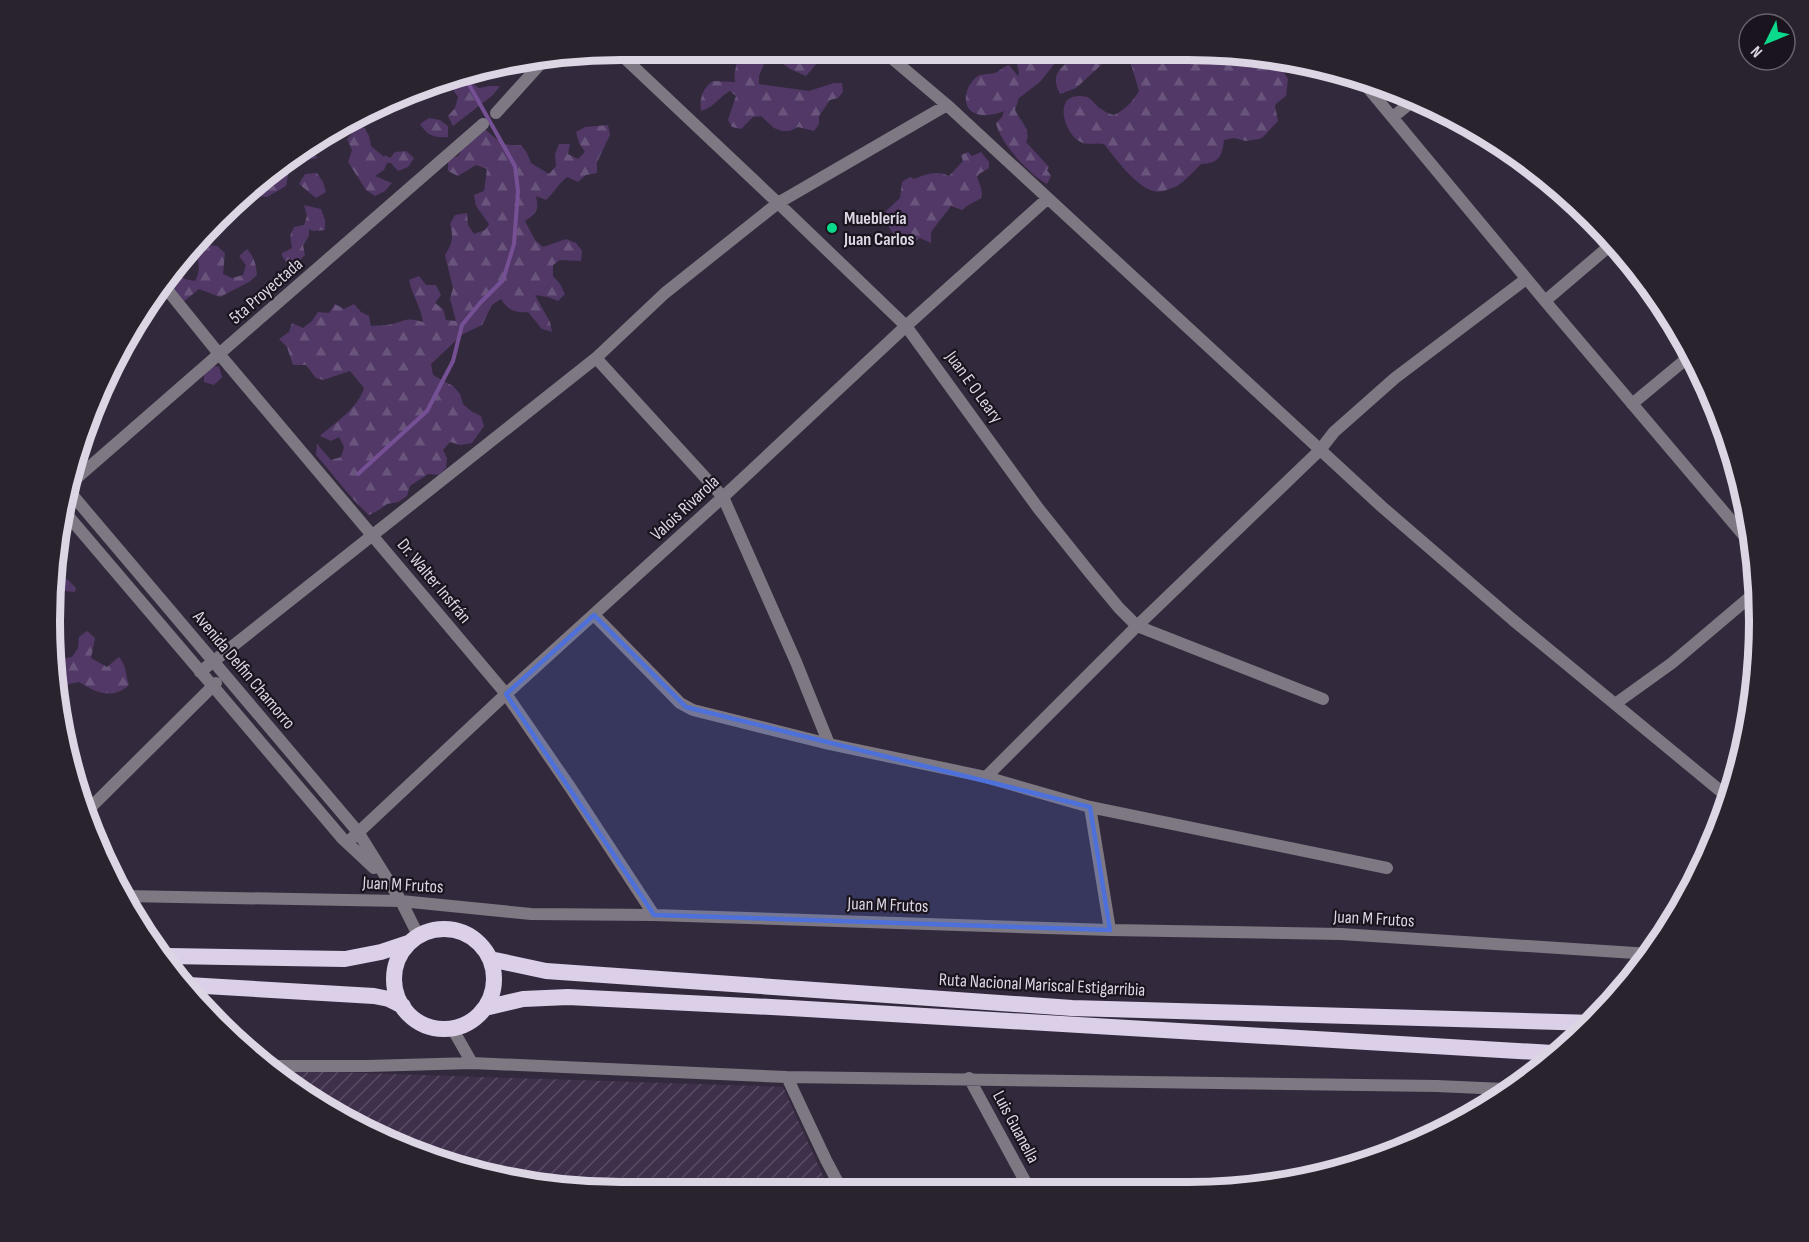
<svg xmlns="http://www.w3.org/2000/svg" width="1809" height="1242" font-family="'Sofia Sans Condensed',sans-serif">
  <defs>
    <pattern id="industrial-furrows" width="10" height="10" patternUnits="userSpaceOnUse" patternTransform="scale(1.5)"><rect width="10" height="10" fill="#3e304b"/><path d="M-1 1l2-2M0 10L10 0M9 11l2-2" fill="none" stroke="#594d65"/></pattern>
    <pattern id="forest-firs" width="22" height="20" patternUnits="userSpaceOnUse" patternTransform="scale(1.5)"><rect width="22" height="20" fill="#513866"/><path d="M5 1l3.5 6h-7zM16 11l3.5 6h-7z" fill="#69547c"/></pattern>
  </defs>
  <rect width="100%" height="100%" fill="#33293d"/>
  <!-- industrial -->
  <path fill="url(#industrial-furrows)" d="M271,1070L783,1087L824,1178L616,1181V1192L509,1181L402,1149L303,1096Z"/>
  <!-- forest -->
  <path fill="url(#forest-firs)" d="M737,50H821L817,56V63L806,76L790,69L777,59H766L759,76V84L809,91L834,83H842L843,92L838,98L830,100L819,116V124L814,131L798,127L790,131H782L774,128L761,116L753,117L741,129L732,127L728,120L736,96L730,91C719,97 713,108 701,111C699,98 703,88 713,81L735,82C733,71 739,62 737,50Z
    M1028,50H1072L1069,54L1055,63L1040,82L1019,98L1015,110C1020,121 1032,130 1026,142L1049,167L1047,170L1051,176L1047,184C1030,175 1000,143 996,123L1002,117L1004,111C986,119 960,117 967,91C969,85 973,79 978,76C984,73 991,75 997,72C1001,70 1003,67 1009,65L1018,76L1019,74L1016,59L1021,53Z
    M1081,50H1188L1270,58L1282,70L1288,79L1286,96C1271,108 1275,102 1278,121L1263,137L1259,139L1246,141L1234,138L1224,140C1222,157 1219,163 1201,164C1193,172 1186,180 1177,186C1170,189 1161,193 1154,191C1137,188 1115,158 1104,144C1096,142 1088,146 1081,142C1065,135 1053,97 1078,96C1081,96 1084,96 1087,97C1092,99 1096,106 1101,109C1105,112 1109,114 1114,115C1125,110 1133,101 1139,91L1131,64L1121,53H1117L1111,56L1076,88L1060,94C1047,69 1068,66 1081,50Z
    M466,72L470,82L479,88L489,86H500L493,95L453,126L448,116L455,108L458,97L447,81Z
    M429,118L440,120L448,126V137C434,138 428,136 420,124Z
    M608,125L610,135L597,162V173L586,175L578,182L567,177C558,184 554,193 546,200L536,196C539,209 538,213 525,221L535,240L543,247L566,239L576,243L582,251L581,261L560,260L553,265V276L560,284L565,294L558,301L548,297L535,295L550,322L552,332L542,329L528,312C514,313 508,310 501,299L492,305L482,325L463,334L431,364L433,375L453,386L460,394L463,404L471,411L481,416L484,426L472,443L460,445L450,442L443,450L447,458L446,468L439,475L428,474L410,486L407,496L398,502L387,504L379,510L369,515C349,497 334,475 316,455L317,444L331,460L341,457L344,447L339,437L331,441L320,436C336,422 358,408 364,388L350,371L323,380L316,378L306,365H293L287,347L279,339L289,332L292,323L303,328L312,321L318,312L329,313L335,304L344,309L354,304L361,312L369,316L371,326C378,325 386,326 392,324C406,320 408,317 423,322C421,307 412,295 409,280L419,276L426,285H436L441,295L435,303L443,309L446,320L456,321L450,299L453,288L445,255C452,244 454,237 450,224L455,215L467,213L468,225L474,234L485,230L489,224L476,206L474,195L484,191L487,169L476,165L458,176L448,171V159L458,156L464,147L485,129C497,140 503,147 521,145L527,153L531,163L549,174L556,166L555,154L559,144H570L568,154L578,159L585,152L579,143L576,132L585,127Z
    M364,127L369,136L371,146L384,157L385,155L390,158L395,152L406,151L414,158L408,167L398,171L391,163H387L384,170L375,176L392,183L385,191L375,196L366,190L348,162L352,150L347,139L354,131Z
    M303,146L311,151L318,158L307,160L297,157L290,165L286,186L267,197L248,194Z
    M968,152L972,156L981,152L989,162V168L979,174L977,177C988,205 980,195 962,210L951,206L931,232V243L920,238L907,246H905C894,235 885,227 886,211L900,198L902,182L910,177L914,179C926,174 937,170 949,176L963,161L961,155Z
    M317,173L323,182L326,192L316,198L299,184L305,174Z
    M304,205L321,209L325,220V230L313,231L309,229V236L303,245L305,255L297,263H287L282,256V253L292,248L290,236L294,227L304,225L307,216Z
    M205,245L217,246L225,253L223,274L232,278L243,275L246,265L239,256L247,249C254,257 256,264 257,275L249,282L220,297L199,289L182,303L166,285L174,272L185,279L195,281C201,270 199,262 195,249Z
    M214,366L219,367L222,377L214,385L204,382V373Z
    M60,578L68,580L76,588L75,592L65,591L57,614L56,584Z
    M87,631L95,638L91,658L107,667L119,657C127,667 125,674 129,685C112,700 97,693 79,682L69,684L59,691L58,657L61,659L72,657L78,648L79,637Z"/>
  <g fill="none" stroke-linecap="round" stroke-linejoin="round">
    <!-- stream -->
    <path stroke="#765095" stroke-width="4" d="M358,474L427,411L453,361L462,325L480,303L503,280L514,244L518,191L515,166L463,74"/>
    <!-- minor -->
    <path stroke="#7d7882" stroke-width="12" d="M616,50L778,203L906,326L1038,508L1090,573L1119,608L1137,626L1323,699
      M882,50L947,105L1381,506L1513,620L1729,798
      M1363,82L1545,301L1752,545
      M496,113L544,60
      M1393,117L1414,100
      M165,287L220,355L506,694L570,787L654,915
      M1545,301L1613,243
      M596,358L723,497L796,662L829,744
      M1632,404L1691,355
      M71,483L483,124
      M69,491L358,832L401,901L418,935
      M64,511L342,838L374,868
      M594,615L680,703L693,710L829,744L986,777L1090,807L1387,868
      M200,672L596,358L665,293L778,203L947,105
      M1615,704L1672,663L1757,591
      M986,777L1137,626L1320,450L1334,432L1395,378L1526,279
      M1090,807L1110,930
      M87,811L216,683
      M347,843L506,694L723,497L906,326L1047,199
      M124,896L401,901L531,914L654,915L1110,930L1341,934L1650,954
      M452,1028L472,1063
      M267,1066H368L472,1063L787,1077L1437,1086L1504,1089
      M787,1077L826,1160L843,1192
      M969,1078L1031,1192"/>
    <!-- trunk -->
    <path stroke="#dcd0e9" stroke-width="16" d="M394 979a50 50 0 1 1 100 0a50 50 0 1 1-100 0Z
      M168,956L345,959L381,952L408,943
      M490,959L546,971L1072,1008L1594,1023
      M188,985L374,996L389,999L403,1006
      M485,1008L523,999L568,997L790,1008L1553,1053"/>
  </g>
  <!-- marked area -->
  <path fill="#4d70db" fill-opacity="0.2" stroke="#4d70db" stroke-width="4.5" stroke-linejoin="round" d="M594,615L686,707L1090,807L1110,930L654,915L506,694Z"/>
  <!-- markers -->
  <circle fill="#0bd98b" stroke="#19141d" stroke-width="2" cx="832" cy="228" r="6"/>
  <g text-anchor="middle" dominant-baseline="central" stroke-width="4.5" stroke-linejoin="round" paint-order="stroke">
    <!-- poi labels -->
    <g font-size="18" font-weight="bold" fill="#dcd5e3" stroke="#19141d" text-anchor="start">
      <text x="844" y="218">Mueblería<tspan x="844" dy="21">Juan Carlos</tspan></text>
    </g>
    <!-- street labels -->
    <g font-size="18" fill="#dcd5e3" stroke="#19141d">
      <text transform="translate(266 291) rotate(-41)">5ta Proyectada</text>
      <text transform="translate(974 387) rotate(54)">Juan E O Leary</text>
      <text transform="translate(685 508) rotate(-43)">Valois Rivarola</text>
      <text transform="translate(434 581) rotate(50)">Dr. Walter Insfrán</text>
      <text transform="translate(244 670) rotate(50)">Avenida Delfin Chamorro</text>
      <text transform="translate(403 885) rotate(3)">Juan M Frutos</text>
      <text transform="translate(888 905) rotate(2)">Juan M Frutos</text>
      <text transform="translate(1374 919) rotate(3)">Juan M Frutos</text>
      <text transform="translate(1042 985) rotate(3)">Ruta Nacional Mariscal Estigarribia</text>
      <text transform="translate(1016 1127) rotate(62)">Luis Guanella</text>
    </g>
  </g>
  <!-- crop -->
  <path d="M0 0H1809V1242H0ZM621 60H1188A561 561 0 0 1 1749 621V621A561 561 0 0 1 1188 1182H621A561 561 0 0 1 60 621V621A561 561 0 0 1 621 60Z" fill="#29232d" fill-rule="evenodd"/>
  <path fill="none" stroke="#dcd5e3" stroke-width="8" d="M621 60H1188A561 561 0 0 1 1749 621V621A561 561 0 0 1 1188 1182H621A561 561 0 0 1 60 621V621A561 561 0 0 1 621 60Z"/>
  <!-- north arrow -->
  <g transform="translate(1767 42) rotate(227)"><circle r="28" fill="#19141d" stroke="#67616c" stroke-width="1.5"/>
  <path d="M0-4.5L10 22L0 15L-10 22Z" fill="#0bd98b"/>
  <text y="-9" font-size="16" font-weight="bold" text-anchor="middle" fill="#dcd5e3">N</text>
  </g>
</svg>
